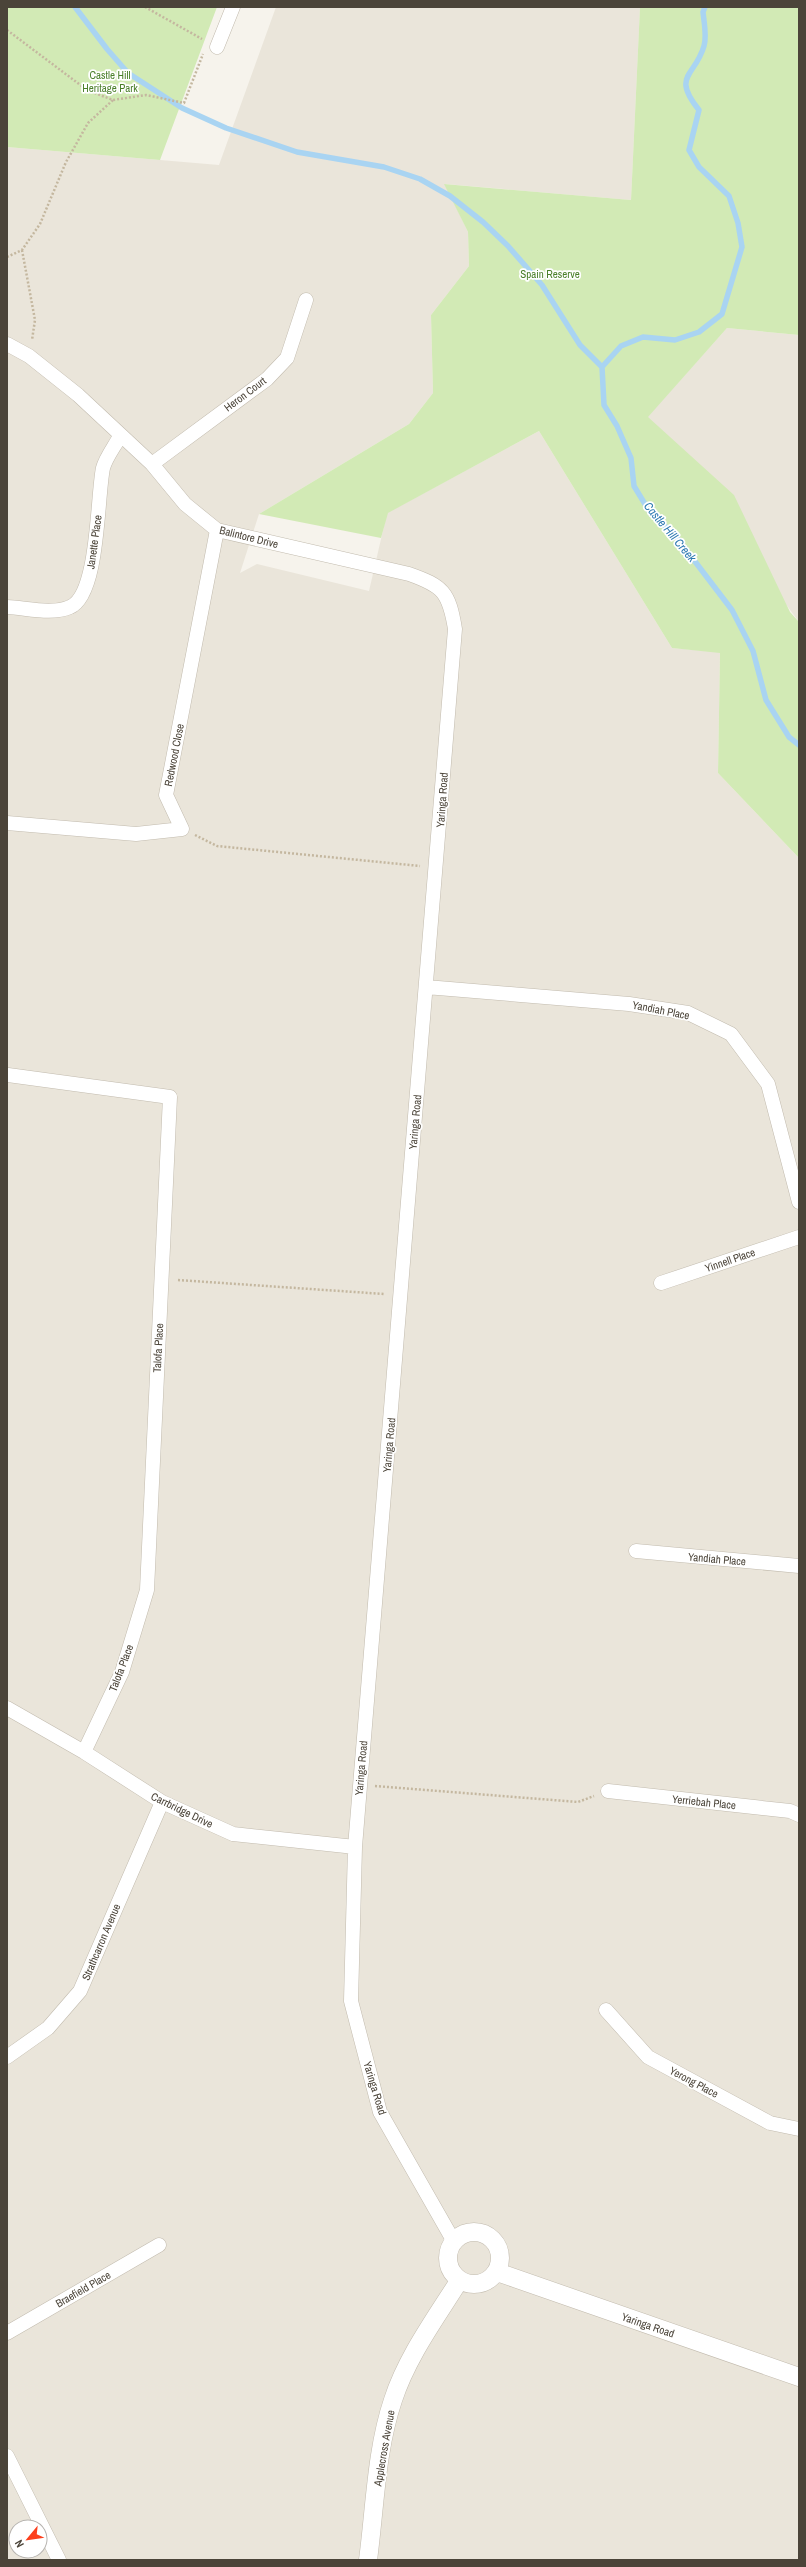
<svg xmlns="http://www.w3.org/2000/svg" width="806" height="2567" font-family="'Archivo Narrow',sans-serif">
  <rect width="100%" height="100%" fill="#f6f3ec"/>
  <!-- residential -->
  <path fill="#eae5da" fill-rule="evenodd" d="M276,7H640L631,200L445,184L468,232L469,266L431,315L433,393L409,424L259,514L240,573L257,564L369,591L387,513L539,431L672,648L720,652L718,773L799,858V2560H7V147L219,165ZM16,2527H40V2551H16Z
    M727,328L799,335V622L647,417Z"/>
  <!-- green -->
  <path fill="#d2eab5" d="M7,7H217L160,160L7,147Z
    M640,7H799V335L727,328L648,417L734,495L790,612L799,622V858L718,773L720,653L672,648L539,431L388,513L381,538L259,514L409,424L433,393L431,315L469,266L468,232L444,184L631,200Z"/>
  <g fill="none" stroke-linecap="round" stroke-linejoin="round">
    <!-- stream -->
    <path stroke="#a9d4f2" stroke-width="5.5" d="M75,7L107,49L128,73L182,108L226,128L297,152L384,167L420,179L450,196L483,222L508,246L542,285L580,345L602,367
      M705,7L703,12C704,22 707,36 704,46C695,77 671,75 699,110L689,150L699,167L729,196L738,223L742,247L722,314L699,332L675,340L643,337L621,346L602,367L604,405L617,426L631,458L634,486L651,514L674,534L732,610L753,651L766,700L789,737L799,745"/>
    <defs>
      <path id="minor" d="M217,47L233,7
        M7,344L29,356L78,395L152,464L185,504L217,530L409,574C443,586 449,592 455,629L355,1847L351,2001L380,2112L453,2240
        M152,464L267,379L287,358L306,300
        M7,607C27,608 52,615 70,607C99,595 97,496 103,468C106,457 115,446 120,436
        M7,823L136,834L182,829L166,795L217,530
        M426,987L629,1004L688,1013L731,1034L768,1084L799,1202
        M8,1075L170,1097L147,1590L122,1672L84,1752
        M661,1283L799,1237
        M636,1551L799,1566
        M7,1708L84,1752L162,1802L233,1834L355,1847
        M608,1791L790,1811L799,1815
        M606,2010L648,2057L770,2123L799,2129
        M7,2057L48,2028L80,1991L162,1802
        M7,2333L159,2245
        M7,2456L59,2560"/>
      <path id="tertiary" d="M448 2258a26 26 0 1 1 52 0a26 26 0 1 1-52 0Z
        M497,2272L799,2377
        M368,2560C375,2508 376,2450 393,2400C407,2357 435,2319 459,2281"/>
    </defs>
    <!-- minor casing -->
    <use href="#minor" stroke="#c2bbae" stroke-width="15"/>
    <!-- tertiary casing -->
    <use href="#tertiary" stroke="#c2bbae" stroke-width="19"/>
    <!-- path -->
    <path stroke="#c4b79f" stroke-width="2.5" stroke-dasharray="2 2" stroke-linecap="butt" d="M145,7L202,39
      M7,30L87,90L113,100L146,95L184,103L203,54
      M22,250L35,320L32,340
      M7,257L22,250L40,224L66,162L88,123L113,100
      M195,835L217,846L420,866
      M178,1280L384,1294
      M375,1786L578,1802L594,1796"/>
    <!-- minor -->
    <use href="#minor" stroke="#fff" stroke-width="14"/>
    <!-- tertiary -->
    <use href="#tertiary" stroke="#fff" stroke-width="18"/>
  </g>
  <g text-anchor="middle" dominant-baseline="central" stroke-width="3.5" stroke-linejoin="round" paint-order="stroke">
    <!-- park labels -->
    <g font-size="11" fill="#4a7f2a" stroke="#fff">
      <text x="110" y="75">Castle Hill<tspan x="110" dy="13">Heritage Park</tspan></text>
      <text x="550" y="274">Spain Reserve</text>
    </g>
    <!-- street labels -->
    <g font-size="11" fill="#4b4439" stroke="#fff">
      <text transform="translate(245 394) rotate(-37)">Heron Court</text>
      <text transform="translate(249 537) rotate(14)">Balintore Drive</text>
      <text transform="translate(94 542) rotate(-82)">Janette Place</text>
      <text transform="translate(174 755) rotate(-79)">Redwood Close</text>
      <text transform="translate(442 800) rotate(-86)">Yaringa Road</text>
      <text transform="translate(661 1010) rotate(11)">Yandiah Place</text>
      <text transform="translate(415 1122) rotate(-85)">Yaringa Road</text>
      <text transform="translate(730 1260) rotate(-19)">Yinnell Place</text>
      <text transform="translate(158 1348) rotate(-87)">Talofa Place</text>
      <text transform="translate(389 1445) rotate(-85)">Yaringa Road</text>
      <text transform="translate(717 1559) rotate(5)">Yandiah Place</text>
      <text transform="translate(121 1668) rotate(-69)">Talofa Place</text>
      <text transform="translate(361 1768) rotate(-85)">Yaringa Road</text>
      <text transform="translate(704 1802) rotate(6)">Yerriebah Place</text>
      <text transform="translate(182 1810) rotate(26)">Carrbridge Drive</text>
      <text transform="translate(101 1942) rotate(-67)">Strathcarron Avenue</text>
      <text transform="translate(694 2082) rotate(28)">Yerong Place</text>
      <text transform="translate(375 2088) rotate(73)">Yaringa Road</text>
      <text transform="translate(83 2289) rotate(-30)">Braefield Place</text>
      <text transform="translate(648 2325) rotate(19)">Yaringa Road</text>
      <text transform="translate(384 2448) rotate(-80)">Applecross Avenue</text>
    </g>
    <!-- water labels -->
    <g font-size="12" font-style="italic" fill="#2e7ab2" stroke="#fff">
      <text transform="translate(670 532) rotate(50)">Castle Hill Creek</text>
    </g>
  </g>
  <!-- border -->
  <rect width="806" height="2567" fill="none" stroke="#4b4439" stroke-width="16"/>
  <!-- north arrow -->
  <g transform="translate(28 2539) rotate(241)"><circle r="19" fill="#ffffff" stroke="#b7b4b0"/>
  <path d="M0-3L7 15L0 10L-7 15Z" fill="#fc3f1d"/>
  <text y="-6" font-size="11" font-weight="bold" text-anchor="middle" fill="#4b4439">N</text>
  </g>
</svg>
